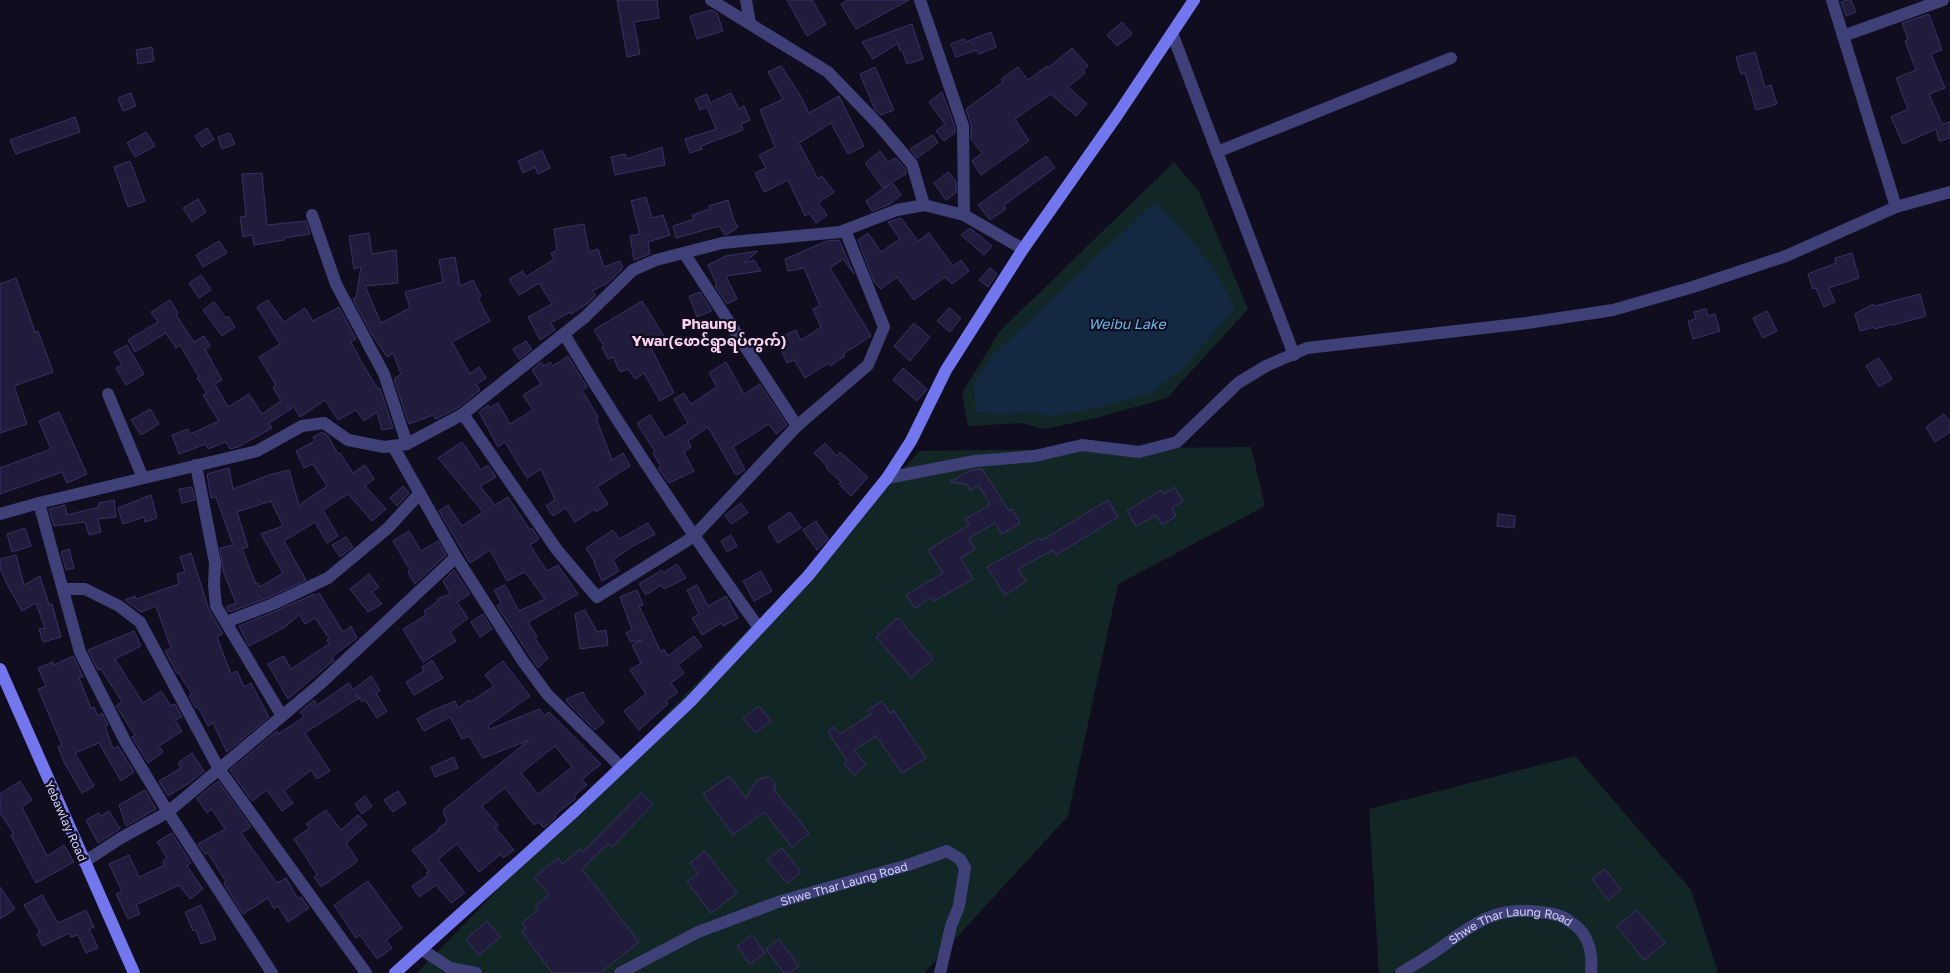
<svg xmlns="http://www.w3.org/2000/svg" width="1950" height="973" font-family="'Golos Text','Noto Sans Myanmar',sans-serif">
  <rect width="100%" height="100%" fill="#100e1e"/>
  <!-- green -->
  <path fill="#122725" d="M1174,162L1199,192L1248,309L1167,398L1096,418L1044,429L1021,423L968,426L962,393L1000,331Z
    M1251,447L1265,506L1118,584L1068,816L924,973H417L920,451Z
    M1575,756L1691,890L1718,973H1379L1369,809Z"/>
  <!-- water -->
  <path fill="#132942" d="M1155,202L1185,233L1213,267L1235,308L1182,369L1151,393L1101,407L1054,416L1023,412L1000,415L976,412L974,383L994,354Z"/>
  <!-- building -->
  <path fill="#211c3c" stroke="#383166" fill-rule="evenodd" d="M617,0H657L659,18L634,22L640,54L627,57Z
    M787,0H812L826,24L807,36Z
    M848,0H909L856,29L841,4Z
    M1847,0H1851L1856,12L1846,16L1841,2Z
    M711,10L717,13L723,31L697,39L690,16Z
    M1929,14L1942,50L1931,54L1945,88L1929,94L1942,124L1950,122V138L1939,141L1936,129L1903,144L1891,117L1908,109L1896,78L1916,70L1905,41L1908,39L1902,23Z
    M1122,22L1132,34L1117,46L1107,35Z
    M912,24L923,59L907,64L902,50L900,51L898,43L873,59L862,42Z
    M991,32L996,47L979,54L977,50L956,57L951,44L964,39L965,42Z
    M152,47L154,61L138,64L136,50Z
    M1072,48L1088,66L1083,70L1085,73L1068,87L1087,104L1076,116L1051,94L1045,98L1015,119L1029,141L981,175L972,161L982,153L971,139V124L966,109L1003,82L1001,79L1018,67L1028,80L1047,66L1048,68Z
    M1755,52L1765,87L1771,85L1777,104L1756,110L1745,73L1741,74L1736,57Z
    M781,66L800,95L809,113L839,96L864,146L848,154L831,123L799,143L818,179L822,176L834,192L818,203L827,215L816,223L809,213L805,216L788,180L764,192L755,173L766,168L759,155L775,147L760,110L783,99L768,72Z
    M875,67L894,110L881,115L875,110L860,74Z
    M942,92L955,127V133L944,141L936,131L945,124L929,102Z
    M131,93L136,106L123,111L118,98Z
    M731,93L739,109L744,106L750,120L741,124L743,130L701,146L702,149L690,153L685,139L716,129L707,107L700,110L695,99L707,94L710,103Z
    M75,117L80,132L16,154L10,140Z
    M207,128L214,140L202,147L195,136Z
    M146,132L155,146L135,157L127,143Z
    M230,133L235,144L222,149L218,137Z
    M933,135L938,143L917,158L910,149Z
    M662,147L665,165L615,175L611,157L625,154L627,159Z
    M542,150L550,168L538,174L535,167L523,173L518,161Z
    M880,151L888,162L896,158L905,168L906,174L892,182L901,195L890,204L872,211L866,201L890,184L883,188L865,163Z
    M1046,156L1055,168L1004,205L1006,209L990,220L978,205Z
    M130,161L145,201L128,207L114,167Z
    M948,172L956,181V193L946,200L934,183Z
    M262,173L267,225L306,221L310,234L284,238V240L254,245L252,235L243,237L240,217L246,216L242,174Z
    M646,197L652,218L663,215L670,235L648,242L650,254L634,260L630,236L640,234L631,201Z
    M198,199L206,212L192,222L183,208Z
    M728,200L734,221L738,227L728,234L725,235L719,226L676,238L673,226L694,219L692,215L710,209L709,206Z
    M901,218L918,241L929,233L953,266L961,260L969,271L952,284L945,277L914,300L897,277L881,289L874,282L858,240L868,233L881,252L900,239L888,222Z
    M584,224L589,252L598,249L604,267L620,261L623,268L608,283L592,291L596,295L587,304L571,314L570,312L551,323L555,330L540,340L528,317L552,304L539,283L519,295L509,279L523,271L526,277L554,259L551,253L557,250L554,229Z
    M970,228L992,246L984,255L961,235Z
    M369,233L372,254L396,250L398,283L365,286L381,323L410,308L405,292L443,282L439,260L455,257L460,286L473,280L481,296L478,298L490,321L452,342L470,374L479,367L486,378L476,384L480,390L459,407L436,419L433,415L409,424L394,379L401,374L393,353L387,357L371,333L353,299L356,297L361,267L354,269L349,236Z
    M839,240L854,274L843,259L830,268L871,336L843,354L845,356L830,366L828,363L805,378L794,360L787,363L776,339L796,330L801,340L821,327L813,309L820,306L804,268L788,271L785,259L827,241Z
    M219,241L227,253L203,267L196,255Z
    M758,251L744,263L754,260L761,271L726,276L737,299L727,304L715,286L717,285L708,265L726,256Z
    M1852,253L1859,278L1829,288L1835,302L1824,307L1816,288L1813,289L1808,274L1836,263L1835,258Z
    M990,268L997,274L988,287L979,280Z
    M201,275L211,290L199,298L189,283Z
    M16,278L35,332L38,331L53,372L14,386L27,424L0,433V284Z
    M700,292L712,311L697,317L689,296Z
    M1920,294L1926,316L1893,325V324L1875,329L1874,327L1860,331L1855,314L1873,304L1875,306Z
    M170,300L178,313L176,315L194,342L204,336L210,346L205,349L222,380L215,384L228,407L249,394L262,414L281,401L273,387L276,385L259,357L280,344L257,307L268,300L284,322L305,308L313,321L339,307L356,339L351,342L362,363L378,389L380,388L393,428L382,430L377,412L364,421L356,410L338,420L325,400L300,417L294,407L269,423L272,428L238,447L230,449L226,442L208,449L206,444L179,454L172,435L188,429L190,434L219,421L203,395L207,393L197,378L199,377L180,345L176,348L166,333L135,352L128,340L158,322L151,312Z
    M642,301L664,336L650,346L674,393L660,401L644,373L635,379L628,369L620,372L613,357L608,359L602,347L604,346L594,330Z
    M214,302L226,318L228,316L235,327L222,336L203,310Z
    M949,308L961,318L950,332L937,321Z
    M1706,309L1708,316L1715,314L1720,331L1693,339L1688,321L1696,319L1694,312Z
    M1767,311L1777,331L1763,338L1753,318Z
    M914,323L930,337L910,361L894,346Z
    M526,341L532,349L519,359L513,349Z
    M127,345L144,374L126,385L116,368L122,365L114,352Z
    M568,356L587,387L582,390L598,417L596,418L612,460L623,453L630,466L597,487L608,504L596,512L595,509L575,522L566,508L553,516L546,506L555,500L541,469L527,478L505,442L498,447L479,412L488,405L489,408L498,403L510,424L533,410L523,395L541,384L532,370L541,362L544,366L550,362L553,366Z
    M1879,358L1892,379L1879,387L1866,366Z
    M726,362L744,394L760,384L787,425L776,434L769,424L733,447L745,470L736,475L708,427L688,441L691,447L684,452L694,471L669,483L658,468L661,467L653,453L655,452L637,423L650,415L665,438L688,423L674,399L684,393L691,404L717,387L709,373Z
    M903,368L927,389L917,401L893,380Z
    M150,409L159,424L141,435L131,420Z
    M59,412L87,474L67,483L62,472L0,494V468L51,449L39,421Z
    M1944,414L1950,422V432L1935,442L1926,427Z
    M322,432L328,436L338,454L340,453L353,473L365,465L374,479L365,486L386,509L372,521L348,494L323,510L338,536L327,543L315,522L284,541L306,580L270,597L229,612L226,607L236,603L223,571L220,548L233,545L216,497L211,498L207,474L229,468L233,489L269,475L289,470L299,505L327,486L313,464L304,468L296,451L315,441L313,437ZM271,501L283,526L261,534L283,573L260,587L258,583L256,584L242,549L248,547L237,512Z
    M462,442L481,470L488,465L496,477L480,486L495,505L508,497L530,530L532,528L539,539L530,545L547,571L558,565L578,594L528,622L537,637L535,638L548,658L538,668L497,606L501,603L494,590L505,585L519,611L545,599L525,572L507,581L490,550L470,563L439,511L448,505L462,526L483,512L438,458Z
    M825,443L837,456L840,452L868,477L851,496L839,484L841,482L826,468L827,466L814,453Z
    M982,469L1009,511L1012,509L1020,523L1002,534L995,523L969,538L975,549L961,558L973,579L934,601L931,597L915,608L906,595L943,573L928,550L969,525L965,519L990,505L979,485L970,490L966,484L950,482L971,470Z
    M403,486L409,493L397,506L390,498Z
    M192,487L195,500L182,503L179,489Z
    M1174,487L1183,501L1172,508L1176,516L1162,525L1156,515L1136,526L1127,511L1161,490L1164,494Z
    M151,495L157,518L145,522L144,517L123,524L118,508Z
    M114,500L116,517L98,519L101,532L89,535L85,522L54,526L49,509L65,505L67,515L99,507V503Z
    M1108,500L1118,517L1056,555L1053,550L1018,569L1026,581L1005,595L987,567L1040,538L1041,541Z
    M741,503L748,513L731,524L725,515Z
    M790,512L801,528L778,543L768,527Z
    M1498,514L1515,516L1514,528L1497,526Z
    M816,521L828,539L817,550L803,530Z
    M648,523L655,534L630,548L613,560L619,571L602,581L594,563H595L586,548L613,530L619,539Z
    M25,528L31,546L12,552L7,534Z
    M409,531L421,551L438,541L446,555L415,584L408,572L410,570L393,541Z
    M731,535L737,546L727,552L721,541Z
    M346,537L353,547L340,557L332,545Z
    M69,549L74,568L66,570L61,552Z
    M191,553L209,610L223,634L217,637L231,674L237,671L244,687L251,683L269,717L227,752L213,723L208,726L198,707L196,708L189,696L192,694L178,672L177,673L165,651L171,648L156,606L141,612L125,600L135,596L136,599L179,584L177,574L185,572L180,557Z
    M16,555L24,585L40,576L49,605L52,604L61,637L43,642L39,629L45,628L36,603L22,611L8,586L0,568V559Z
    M677,564L686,578L664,589L661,585L646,595L639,584L662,570L663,573Z
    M454,570L470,594L457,602L468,618L450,632L456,641L423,662L403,629L426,615L424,611L438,601L437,599L450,594L443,581Z
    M761,571L772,591L754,601L743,581Z
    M369,574L379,587L372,592L382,604L368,612L350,589Z
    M697,585L708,606L726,596L738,618L723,626L721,623L702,635L692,618L699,614L687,590Z
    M637,590L643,605L639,606L661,652L664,649L668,656L694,636L702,646L678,665L684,673L671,683L678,692L666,701L668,704L639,730L624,711L646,694L630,670L641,663L632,645L642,640L631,642L626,633L632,630L620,597Z
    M319,593L343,632L351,626L357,638L332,657L334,660L288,699L268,664L284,656L291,669L329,644L327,640L329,638L315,618L305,624L299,615L285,627L249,646L239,626L276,611L314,594L315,596Z
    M585,610L597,632L606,630L608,645L580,649L575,614Z
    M483,614L492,629L480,637L471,622Z
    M898,618L933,659L911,678L876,637Z
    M134,631L141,646L115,659L143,703L161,691L171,706L175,704L182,717L175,720L182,731L159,746L163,752L148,763L132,737L135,735L116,706L122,702L101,669L98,670L88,650Z
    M73,656L83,677L79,678L91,708L94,707L98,716L102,713L108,725L105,726L113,749L118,746L134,772L121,781L99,743L75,753L94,786L82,793L64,762L58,747L62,745L38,689L46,686L38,668L53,662L54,665Z
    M432,660L443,678L414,695L406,682L424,671L422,667Z
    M503,661L530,696L488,726L490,729L540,709L544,716L549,712L601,764L582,779L587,785L574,796L576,798L554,816L556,817L544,828L538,822L534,825L505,788L482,806L498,825L495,827L514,850L503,858L500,855L479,872L457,844L438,859L465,893L451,903L436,885L419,897L412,886L428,875L426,873L429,871L412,850L439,830L438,829L447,822L443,810L529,740L483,758L469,736L462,739L450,717L424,731L417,719L431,711L455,701L458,708L469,700L470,702L494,686L485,675ZM555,746L572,767L538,794L521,773Z
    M371,676L380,691L376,693L387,711L377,718L365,700L362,702L355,693L359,698L305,733L330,771L317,779L311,770L284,791L293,803L282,811L267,790L252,801L230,770L277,731L278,734L304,717L300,712L314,700L317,705L349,683L353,690Z
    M583,692L587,701L604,722L595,730L568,703L566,699Z
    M882,701L890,713L894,711L926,758L902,773L876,736L854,750L866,765L854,775L844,763L847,761L828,732L834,727L840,734L871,714L868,710Z
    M759,706L771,721L755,733L743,718Z
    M192,753L204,771L188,784L168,796L159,781L181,768L178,763Z
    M454,757L458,768L435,777L431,767Z
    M729,776L746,798L757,780L766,777L770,778L774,782L775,791L809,833L792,847L764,812L733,835L703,794Z
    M20,781L32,800L22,807L47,856L64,845L74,862L36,883L11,835L14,834L0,813V794Z
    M218,781L251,827L241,833L277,883L286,878L298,899L301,897L309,908L288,922L278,906L274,909L268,898L243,914L226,887L224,883L226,882L208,853L205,854L198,844L225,829L212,809L207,813L197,798Z
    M145,790L156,809L126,826L119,805Z
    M398,791L406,803L393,812L384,800Z
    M641,793L653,804L612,847L608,844L582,869L639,942L600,973H552L522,932L527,928L522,923L538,910L535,906L549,895L534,877L558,858L562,864L581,849L583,852Z
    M365,796L372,806L362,814L355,804Z
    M326,810L341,830L358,815L367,825L346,843L358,861L321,887L314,877L317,874L294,839L310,828L306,824Z
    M109,811L120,829L98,843L86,820L99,813L101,816Z
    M172,833L191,863L187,866L203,889L190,899L179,885L136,905L140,914L128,919L116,894L122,891L109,864L129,855L139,877L165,865L163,861L167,858L157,842Z
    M782,848L801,872L787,883L767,860Z
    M705,851L737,893L711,913L687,882L698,873L690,863Z
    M1605,869L1621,890L1608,900L1592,879Z
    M368,881L402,928L386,940L392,948L377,959L360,935L356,938L334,905Z
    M0,887L15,909L0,919Z
    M42,895L58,923L86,910L94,927L89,929L98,948L86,953L78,935L71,937L69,933L43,946L37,934L40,932L24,905Z
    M201,905L216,939L201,944L196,930L193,931L185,912Z
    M1637,910L1665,943L1644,960L1617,926Z
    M487,921L500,937L479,955L466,939Z
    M752,935L765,953L750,964L737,946Z
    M779,939L799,966L789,973H784L766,949Z"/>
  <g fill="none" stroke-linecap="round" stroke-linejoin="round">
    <!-- street -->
    <g stroke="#3e4077" stroke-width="12">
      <path d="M711,0L828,72L879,125L912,164L924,205"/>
      <path d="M746,0L750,24"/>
      <path d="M920,0L963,126L964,215"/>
      <path d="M1832,0L1896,207"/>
      <path d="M1172,33L1294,355"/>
      <path d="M1843,36L1943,0"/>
      <path d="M1217,152L1451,58"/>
      <path d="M312,215L336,284L384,374L407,444"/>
      <path d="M684,253L797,426"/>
      <path d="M564,334C625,435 690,532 759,628"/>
      <path d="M108,394L143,478"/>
      <path d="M463,414L557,550L597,597L693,537L797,426L868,365L884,327L845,230"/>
      <path d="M393,446L456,557L522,660L547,694L621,767"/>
      <path d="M196,465L215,563L214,585L216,606L282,716"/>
      <path d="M887,478L975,461L1035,456L1082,445L1139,452L1177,442L1238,383L1266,366L1307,348L1527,323L1613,310L1693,287L1786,256L1896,207L1950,192"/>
      <path d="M39,503L80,652L125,741L168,812L272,973"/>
      <path d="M0,514L39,503L257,451L302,426L324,423L348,440L384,447L407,444L463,414L585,317L633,270L656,260L722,243L840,232L897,210L924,205L964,215L1023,249"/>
      <path d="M63,589H85L119,606L140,622L219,769L366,973"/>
      <path d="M226,622L273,604L328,578L388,528L420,493"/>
      <path d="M84,862L121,838L168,812L319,685L456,557"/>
      <path d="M421,949L450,968L476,973"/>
      <path id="s1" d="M620,973L698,932L778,902L908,865L947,851L960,859L965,868L959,906L951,926L940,973"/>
      <path id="s2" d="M1401,973C1415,964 1430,956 1443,946C1475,922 1498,906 1540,912C1554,914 1560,914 1572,923C1589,934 1593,954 1591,973"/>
    </g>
    <!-- secondary -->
    <path stroke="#7277ef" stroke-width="12" d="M0,669L134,973
      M395,973L576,810L690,702L808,576L887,478L911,441L946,370L1023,249L1118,114L1194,0"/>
  </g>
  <g text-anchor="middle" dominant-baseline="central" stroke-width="4.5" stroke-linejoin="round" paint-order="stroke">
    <!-- street labels -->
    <g font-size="12" fill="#d2d0fa" stroke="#100e1e">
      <text transform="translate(66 821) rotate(66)">Yebawlay Road</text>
      <text stroke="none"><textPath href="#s1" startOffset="242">Shwe Thar Laung Road</textPath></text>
      <text stroke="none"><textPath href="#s2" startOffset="124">Shwe Thar Laung Road</textPath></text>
    </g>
    <!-- water labels -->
    <g font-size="14" font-style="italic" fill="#69baee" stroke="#100e1e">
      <text x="1127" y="323">Weibu Lake</text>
    </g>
    <!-- quarter labels -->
    <g font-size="15" font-weight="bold" fill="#fad2ee" stroke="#100e1e">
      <text x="709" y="323">Phaung<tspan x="709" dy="17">Ywar(ဖောင်ရွာရပ်ကွက်)</tspan></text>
    </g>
  </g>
</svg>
